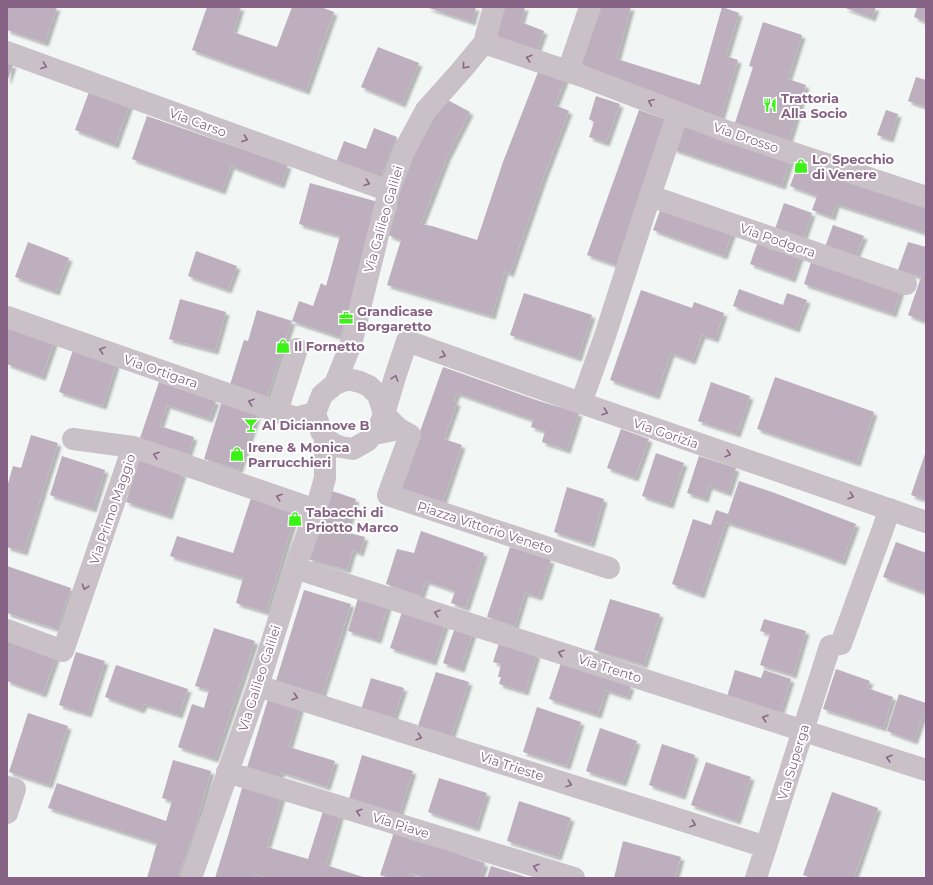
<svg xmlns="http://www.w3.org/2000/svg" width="933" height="885" font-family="Montserrat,sans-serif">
  <defs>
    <filter id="shadow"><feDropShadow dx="3.5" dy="3.5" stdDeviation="1" flood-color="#0004"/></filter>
  </defs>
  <rect width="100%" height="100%" fill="#f2f6f4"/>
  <!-- building -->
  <path fill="#bdafbd" filter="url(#shadow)" d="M7,7H57L45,43L7,30Z
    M207,7H241L233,32L277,47L292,7H321L334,12L306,91L192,50Z
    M426,7H476L472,22Z
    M499,7H525L521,22L544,31L535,56L494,41Z
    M597,7H631L617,59L700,85L722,7L739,13L726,56L738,60L720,120L579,72Z
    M843,7H876L872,18Z
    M917,7H926V22L914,17Z
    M763,22L802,35L788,79L806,85L788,143L734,126L753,67L749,66Z
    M378,47L419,63L402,104L361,87Z
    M7,63L13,65L7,82Z
    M540,67L566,77L555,105L569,111L544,176L510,274L505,271L492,316L387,285L401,240L388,235L397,206L392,203L416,144L442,97L470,112L447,157L421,224L432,226L477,240L503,162Z
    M916,77L926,80V107L908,101Z
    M90,89L130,104L115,145L75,130Z
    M596,96L620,104L606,143L589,137L594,122L589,119Z
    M639,110L667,120L616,265L587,255Z
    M886,110L898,114L890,139L877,135Z
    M147,116L288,165L281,185L231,166L222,191L132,159Z
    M682,123L791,159L782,186L673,149Z
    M374,128L397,137L379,182L335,165L344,141L366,149Z
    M799,162L926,206V233L836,204L832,217L812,210L817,196L790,186Z
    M310,183L378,202L354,293L340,337L292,321L299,301L313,306L321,283L326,286L340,236L299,224Z
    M784,203L812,213L803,239L775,229Z
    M662,205L733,231L724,256L653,230Z
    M833,225L864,236L855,258L825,247Z
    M759,239L801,254L792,279L750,264Z
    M28,242L69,258L56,292L15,277Z
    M908,242L926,247V322L908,315L921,277L898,270Z
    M196,251L237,266L228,290L188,276Z
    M812,259L901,290L893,314L804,284Z
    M739,289L783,305L787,293L807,300L796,329L733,306Z
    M641,290L692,308L694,302L724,313L715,339L702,335L692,361L671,353L656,396L610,380Z
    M524,293L592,315L578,358L510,335Z
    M180,299L226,312L215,351L169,339Z
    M257,310L292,321L266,400L229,388L244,340L248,341Z
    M7,323L55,340L42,377L7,364Z
    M74,347L117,361L103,406L59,392Z
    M443,367L539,401L579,413L567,450L542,442L545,431L531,427L533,420L457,393L454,401L457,403L444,439L462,445L441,507L398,493Z
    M775,377L874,412L857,463L757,429Z
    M159,382L216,401L209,419L167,405L160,426L194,437L188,454L140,438Z
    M711,382L750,396L737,434L698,421Z
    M222,401L258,412L239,470L204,459Z
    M621,429L649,439L635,478L607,468Z
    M31,435L58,443L24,552L7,547V487L13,466L21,468Z
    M926,451V500L911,495Z
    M656,453L684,463L670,505L642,496Z
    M62,456L105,470L93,509L50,495Z
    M699,456L736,468L728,493L709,486L705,499L687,493Z
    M140,458L183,473L169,516L126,502Z
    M739,481L772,492L856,524L842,562L796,545L726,522L701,595L672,584L693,519L711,525L716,510L728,514Z
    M567,487L604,499L591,544L554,532Z
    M329,490L356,499L346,532L365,537L360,553L353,550L347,570L308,559Z
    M251,498L296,513L266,612L236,603L243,578L170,556L177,536L233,553Z
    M421,531L484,553L466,608L451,603L455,591L426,581L421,596L386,584L397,549L414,553Z
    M896,542L926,553V593L883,577Z
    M510,547L551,560L539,597L525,593L515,626L487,617Z
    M7,566L71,588L57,629L7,613Z
    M304,590L351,604L322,695L276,681Z
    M359,595L389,603L378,640L348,631Z
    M610,599L660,614L644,665L594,650Z
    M403,609L446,623L433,662L390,648Z
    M764,619L806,631L793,675L760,665L770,634L760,631Z
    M455,627L473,633L461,669L443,663Z
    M214,628L255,641L215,759L178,747L192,704L204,708L209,690L195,686Z
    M7,634L58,652L43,694L7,681Z
    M499,643L537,654L525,692L499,684L501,677H498L501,664L493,662Z
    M76,652L105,661L88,714L59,705Z
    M561,663L631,686L627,697L606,690L598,715L549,699Z
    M116,665L188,689L179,715L144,704L141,710L105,697Z
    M836,669L870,681L867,688L893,697L883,728L823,709Z
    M735,670L761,678L764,670L791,679L779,717L726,700Z
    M436,672L469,682L449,743L416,732Z
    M371,678L404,688L393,720L361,710Z
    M899,694L926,703V707L914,741L887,731Z
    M269,696L301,706L289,747L335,761L327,787L281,772L278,781L246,771Z
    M537,707L581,722L567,766L523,752Z
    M28,713L68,726L49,785L9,772Z
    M600,728L637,741L623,783L586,771Z
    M662,744L695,755L682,796L649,785Z
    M362,755L413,771L399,815L349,799Z
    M173,760L211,771L195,829L178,878H147L157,843L48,808L57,783L166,821L172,801L162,798Z
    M706,762L751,777L737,821L691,805Z
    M439,778L487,793L476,828L428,812Z
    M244,781L283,793L267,847L308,859L324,808L341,813L326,865L366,878H267L255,874L254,878H215L228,836Z
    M832,792L878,808L854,878H812L803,875Z
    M519,801L571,818L558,857L507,841Z
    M394,832L485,863L480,878H425L411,873L409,878H390L380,875Z
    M623,841L681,857L675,878H614Z
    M491,866L529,878H487Z"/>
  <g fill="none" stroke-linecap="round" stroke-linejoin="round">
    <!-- minor -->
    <path stroke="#c9c0c8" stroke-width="22" d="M484,43L582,76L726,131L926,197
      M7,52L389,191
      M568,71L590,7
      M650,196L906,284
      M7,317L296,418L315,413
      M335,384L351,344L389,191L404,151L426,110L460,72L484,43L494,7
      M581,403L605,336L650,196L678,113
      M277,411L297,349
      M399,429L410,435L388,495L609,568
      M374,434L399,429L384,414L378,395L369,386L360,382L352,380H346L335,384L322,395L315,413L321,431L325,438L335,445L341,447L353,449L367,441L379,427L384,414L395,377L407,341L581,403L926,522
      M73,439L133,447
      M295,568L926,770
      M7,630L63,651L133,447L316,510
      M258,686L766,847
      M227,772L574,878
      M7,787L15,789L7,813
      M191,878L258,686L295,568L316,510L325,478V438
      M756,878L830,646L841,644L890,509"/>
  </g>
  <!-- one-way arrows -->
  <defs><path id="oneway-chevron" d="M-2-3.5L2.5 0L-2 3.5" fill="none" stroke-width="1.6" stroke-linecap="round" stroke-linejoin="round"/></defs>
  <g stroke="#896787">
    <use href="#oneway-chevron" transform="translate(529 58) rotate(-162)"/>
    <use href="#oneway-chevron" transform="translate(44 66) rotate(20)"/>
    <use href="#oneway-chevron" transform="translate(465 66) rotate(130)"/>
    <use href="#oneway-chevron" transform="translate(651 102) rotate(-158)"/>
    <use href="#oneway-chevron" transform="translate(245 139) rotate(20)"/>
    <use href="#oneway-chevron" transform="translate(367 183) rotate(20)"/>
    <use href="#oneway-chevron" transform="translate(102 350) rotate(-161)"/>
    <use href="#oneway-chevron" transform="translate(443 355) rotate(20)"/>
    <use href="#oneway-chevron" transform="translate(395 378) rotate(-72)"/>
    <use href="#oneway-chevron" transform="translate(251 402) rotate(-161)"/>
    <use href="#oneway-chevron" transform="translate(605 412) rotate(19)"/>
    <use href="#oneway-chevron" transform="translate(728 454) rotate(19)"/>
    <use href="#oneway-chevron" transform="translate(156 455) rotate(-161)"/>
    <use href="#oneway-chevron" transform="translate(851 496) rotate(19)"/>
    <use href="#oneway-chevron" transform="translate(279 497) rotate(-161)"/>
    <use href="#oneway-chevron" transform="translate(85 587) rotate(109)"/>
    <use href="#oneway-chevron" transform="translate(437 613) rotate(-162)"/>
    <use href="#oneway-chevron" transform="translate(561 653) rotate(-162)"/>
    <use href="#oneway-chevron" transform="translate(295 697) rotate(18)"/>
    <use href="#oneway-chevron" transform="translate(765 718) rotate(-162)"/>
    <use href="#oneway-chevron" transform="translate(419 737) rotate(18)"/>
    <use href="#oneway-chevron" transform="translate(889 758) rotate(-162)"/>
    <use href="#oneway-chevron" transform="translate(569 784) rotate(18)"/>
    <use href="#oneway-chevron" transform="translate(359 812) rotate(-163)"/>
    <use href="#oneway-chevron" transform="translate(693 824) rotate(18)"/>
    <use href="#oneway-chevron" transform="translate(536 867) rotate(-163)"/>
  </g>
  <!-- icons -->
  <defs>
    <symbol id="restaurant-bare" viewBox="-9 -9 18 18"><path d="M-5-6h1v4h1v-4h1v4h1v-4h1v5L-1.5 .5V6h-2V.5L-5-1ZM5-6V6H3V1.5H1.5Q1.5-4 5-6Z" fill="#3bf216" stroke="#fff" stroke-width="2.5" paint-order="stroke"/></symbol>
    <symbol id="shop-bare" viewBox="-9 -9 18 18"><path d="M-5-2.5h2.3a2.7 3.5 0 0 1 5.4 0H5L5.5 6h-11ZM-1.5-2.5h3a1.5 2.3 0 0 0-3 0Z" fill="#3bf216" stroke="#fff" stroke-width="2.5" paint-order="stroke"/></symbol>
    <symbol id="office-bare" viewBox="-9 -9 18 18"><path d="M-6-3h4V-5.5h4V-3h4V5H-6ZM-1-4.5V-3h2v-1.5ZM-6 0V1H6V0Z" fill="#3bf216" stroke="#fff" stroke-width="2.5" paint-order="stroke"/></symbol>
    <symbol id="bar-bare" viewBox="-9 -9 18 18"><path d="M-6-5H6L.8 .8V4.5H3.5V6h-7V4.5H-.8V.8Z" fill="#3bf216" stroke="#fff" stroke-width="2.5" paint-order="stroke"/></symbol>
  </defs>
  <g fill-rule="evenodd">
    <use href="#restaurant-bare" x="760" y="95" width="20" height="20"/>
    <use href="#shop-bare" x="791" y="156" width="20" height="20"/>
    <use href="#office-bare" x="336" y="308" width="20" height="20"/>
    <use href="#shop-bare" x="273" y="336" width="20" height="20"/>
    <use href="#bar-bare" x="241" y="415" width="20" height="20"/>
    <use href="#shop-bare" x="227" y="444" width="20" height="20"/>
    <use href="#shop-bare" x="285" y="509" width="20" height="20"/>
  </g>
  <g text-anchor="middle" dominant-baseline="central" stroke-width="4" stroke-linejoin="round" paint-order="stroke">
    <!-- poi labels -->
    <g font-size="13" font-weight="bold" fill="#866284" stroke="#fff" text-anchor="start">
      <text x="781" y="98">Trattoria<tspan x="781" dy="15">Alla Socio</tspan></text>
      <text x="812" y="159">Lo Specchio<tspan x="812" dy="15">di Venere</tspan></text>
      <text x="357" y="311">Grandicase<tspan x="357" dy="15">Borgaretto</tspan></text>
      <text x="294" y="346">Il Fornetto</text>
      <text x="262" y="425">Al Diciannove B</text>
      <text x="248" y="447">Irene &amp; Monica<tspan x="248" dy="15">Parrucchieri</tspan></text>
      <text x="306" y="512">Tabacchi di<tspan x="306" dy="15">Priotto Marco</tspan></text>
    </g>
    <!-- street labels -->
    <g font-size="13" fill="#866284" stroke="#fff">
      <text transform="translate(198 122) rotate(20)">Via Carso</text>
      <text transform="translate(746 137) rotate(19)">Via Drosso</text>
      <text transform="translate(383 219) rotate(-74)">Via Galileo Galilei</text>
      <text transform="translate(778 240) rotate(19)">Via Podgora</text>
      <text transform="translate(161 371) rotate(19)">Via Ortigara</text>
      <text transform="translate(666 433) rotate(19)">Via Gorizia</text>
      <text transform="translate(112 509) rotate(-71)">Via Primo Maggio</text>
      <text transform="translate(485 527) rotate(18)">Piazza Vittorio Veneto</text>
      <text transform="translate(610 668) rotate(18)">Via Trento</text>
      <text transform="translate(259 678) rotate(-72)">Via Galileo Galilei</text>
      <text transform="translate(793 762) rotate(-73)">Via Superga</text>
      <text transform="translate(512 766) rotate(18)">Via Trieste</text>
      <text transform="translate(401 825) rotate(17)">Via Piave</text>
    </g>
  </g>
  <!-- border -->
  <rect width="933" height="885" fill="none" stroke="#866284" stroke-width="16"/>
</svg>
